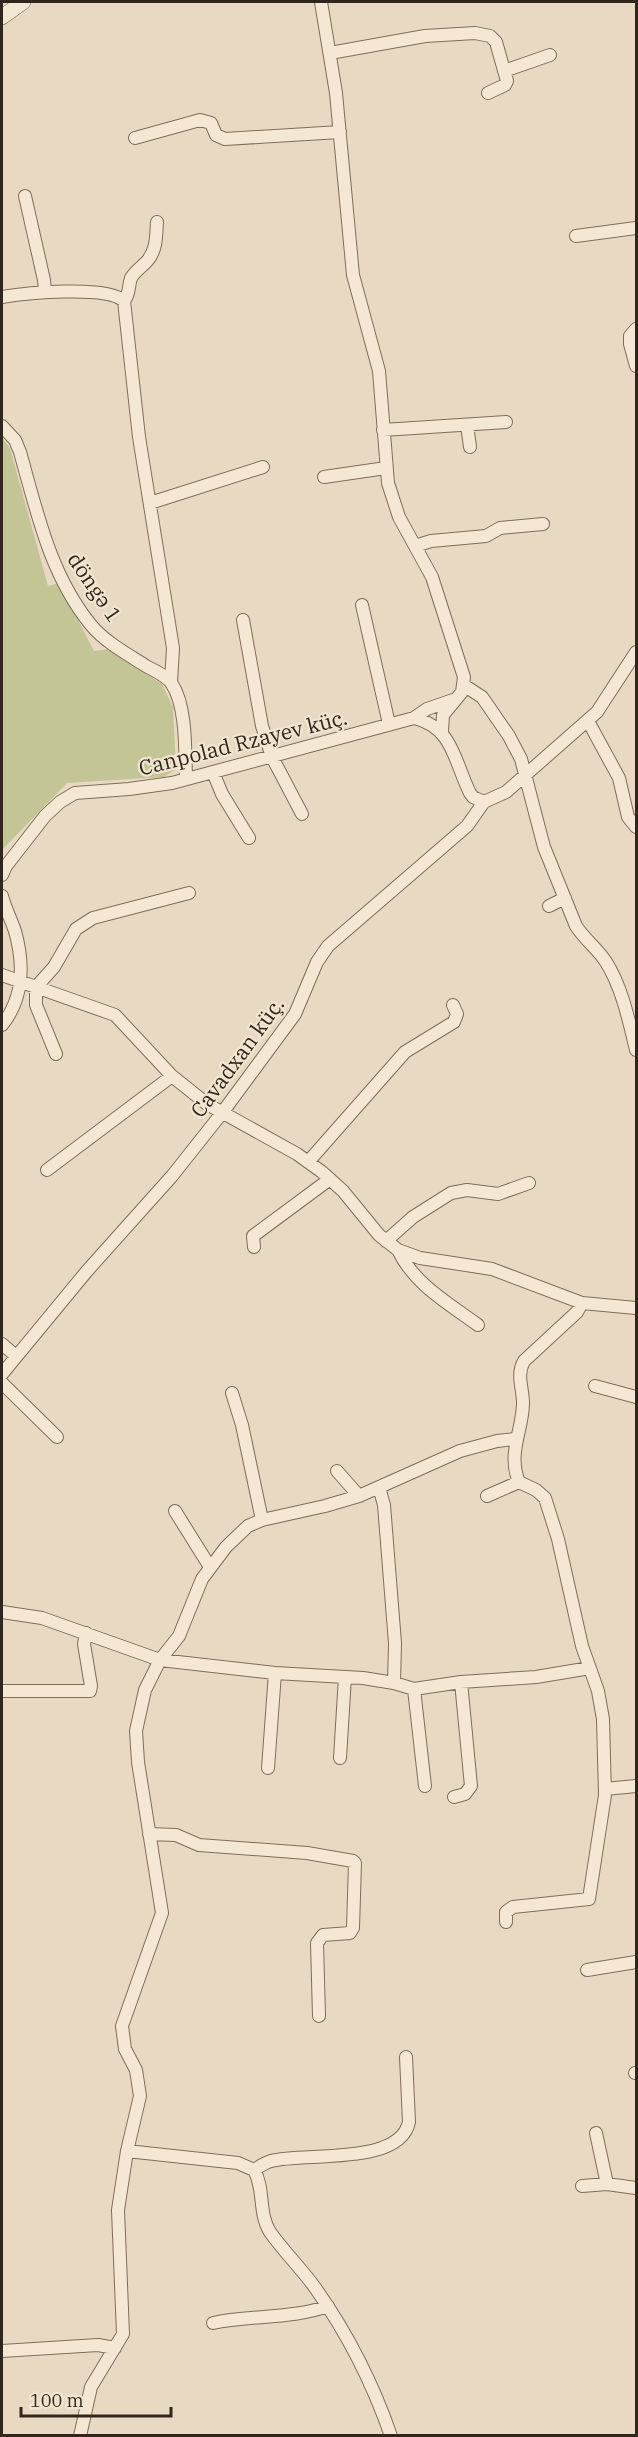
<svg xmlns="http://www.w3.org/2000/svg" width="638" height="2437" font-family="'IBM Plex Serif',serif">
  <rect width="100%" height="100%" fill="#e8dac2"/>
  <!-- green -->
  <path fill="#c3c597" d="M2,438L10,448L48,586L59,583L94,651L108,649L162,684L173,707L176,769L164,777L67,783L2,850Z"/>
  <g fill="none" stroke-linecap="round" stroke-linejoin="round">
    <defs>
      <path id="minor" d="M321,2L336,93L353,275L379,371L388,483L399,517L432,577L464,677L462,692L443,715L442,731
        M330,53L425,36L475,33L490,36L496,42L507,81L505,85L488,93
        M504,71L550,55
        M135,138L200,120L211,123L216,135L225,139L340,132
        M25,196L44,280L45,292
        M576,236L636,228
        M2,297C25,293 107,285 124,301L139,437L173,648L171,682
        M124,301C130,294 128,287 131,278C135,271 143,266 148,260C157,249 156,235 157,222
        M636,329L630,336V344L636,366
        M467,425L470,447
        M2,426L15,440L20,452C37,512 50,575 91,625C105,642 127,654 146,666C155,671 167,676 172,684C187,707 185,752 186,779
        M383,430L506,422
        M324,477L386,468
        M150,503L263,467
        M415,546L431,541L486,536L500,528L543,524
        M362,605L389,724
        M243,620L262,726L272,757L302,814
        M465,686L482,697L509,736L521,759L544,847L576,926C585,940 598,949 606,962C622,987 629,1021 636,1050
        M414,718L427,709L453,700
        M588,721L619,778L628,817L636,827
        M213,772L222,794L249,838
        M2,875L6,866L45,816L60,802L75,793L129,789L172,783L414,718C453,727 454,761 470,793L473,797L484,802
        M2,896C5,908 11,919 15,931C24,963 24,998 2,1025
        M549,906L565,898
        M2,975L115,1015L172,1076L207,1104L297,1154L322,1172L343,1191L379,1235L398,1250L420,1258L492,1269L582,1303L636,1308
        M56,1054L36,1005V987L54,967L76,929L93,918L189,893
        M308,1162L405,1052L454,1022L457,1014L453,1005
        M47,1170L172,1076
        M386,1241L413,1217L451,1193L467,1190L498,1194L529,1183
        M254,1247L253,1236L330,1179
        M398,1250C414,1284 448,1303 478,1325
        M2,1344L16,1356
        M2,1374L87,1271L172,1176L222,1113L295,1014L317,962L328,946L467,826L484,802L506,792L597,712L636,652
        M2,1383L57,1437
        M595,1386L636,1397
        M232,1393L242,1425L262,1520
        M337,1471L359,1496
        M379,1487L384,1505L395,1643L394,1683
        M487,1496L519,1482
        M175,1511L210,1567
        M2,1612L42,1618L160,1660L275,1673L363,1678L394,1683L414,1689L461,1682L536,1677L590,1668
        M414,1689L425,1786
        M2,1691H90L91,1686L84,1644L86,1633
        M340,1758L345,1677
        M268,1768L275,1673
        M605,1789L636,1786
        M454,1797L465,1794L471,1786L461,1682
        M149,1834L176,1835L199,1845L307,1853L353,1861L355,1863L353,1928L350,1933L323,1935L317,1943L319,2016
        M506,1922V1912L513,1907L589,1899L605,1795L603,1719L598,1691L582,1646L558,1539L545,1498L536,1490L519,1482C507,1453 523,1430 523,1403C523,1388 516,1375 524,1361L577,1312L582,1303
        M587,1970L636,1962
        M635,2073H636
        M596,2133L607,2184
        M127,2151L238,2163L254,2170C265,2189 258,2213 270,2232C284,2252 302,2269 316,2289C347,2333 373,2384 391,2436
        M254,2170C259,2167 264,2163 271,2161C304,2152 400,2166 409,2122L406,2057
        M582,2186L607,2184L636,2188
        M213,2323C250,2315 293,2319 328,2306
        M2,2351L98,2345L115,2348
        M80,2436L91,2387L123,2334L118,2210L127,2151L140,2096L136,2070L125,2049L122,2026L162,1913L138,1762L136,1731L145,1690L160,1660L179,1636L202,1579L226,1547L248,1526L262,1520L325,1506L359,1496L460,1451L497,1441L515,1439"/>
      <path id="tertiary" d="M2,17L23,2"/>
    </defs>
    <!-- minor casing -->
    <use href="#minor" stroke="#806c5b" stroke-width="14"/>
    <!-- tertiary casing -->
    <use href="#tertiary" stroke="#806c5b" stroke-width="16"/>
    <!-- minor -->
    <use href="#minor" stroke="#f4e8d4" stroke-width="12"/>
    <!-- tertiary -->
    <use href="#tertiary" stroke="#f4e8d4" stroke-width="15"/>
  </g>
  <g text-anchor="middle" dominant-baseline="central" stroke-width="4.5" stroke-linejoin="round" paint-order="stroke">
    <!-- street labels -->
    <g font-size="21" fill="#31261e" stroke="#f1e5d0">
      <text transform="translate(95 587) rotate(56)">döngə 1</text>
      <text transform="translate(243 742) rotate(-14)">Canpolad Rzayev küç.</text>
      <text transform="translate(237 1057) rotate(-54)">Cavadxan küç.</text>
    </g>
  </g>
  <!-- border -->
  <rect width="638" height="2437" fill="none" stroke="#31261e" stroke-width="6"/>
  <!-- scale -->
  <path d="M21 2407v9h150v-9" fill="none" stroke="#31261e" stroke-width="3"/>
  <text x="30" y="2407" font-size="18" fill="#31261e" stroke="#f1e5d0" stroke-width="4.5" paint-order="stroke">100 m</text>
</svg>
